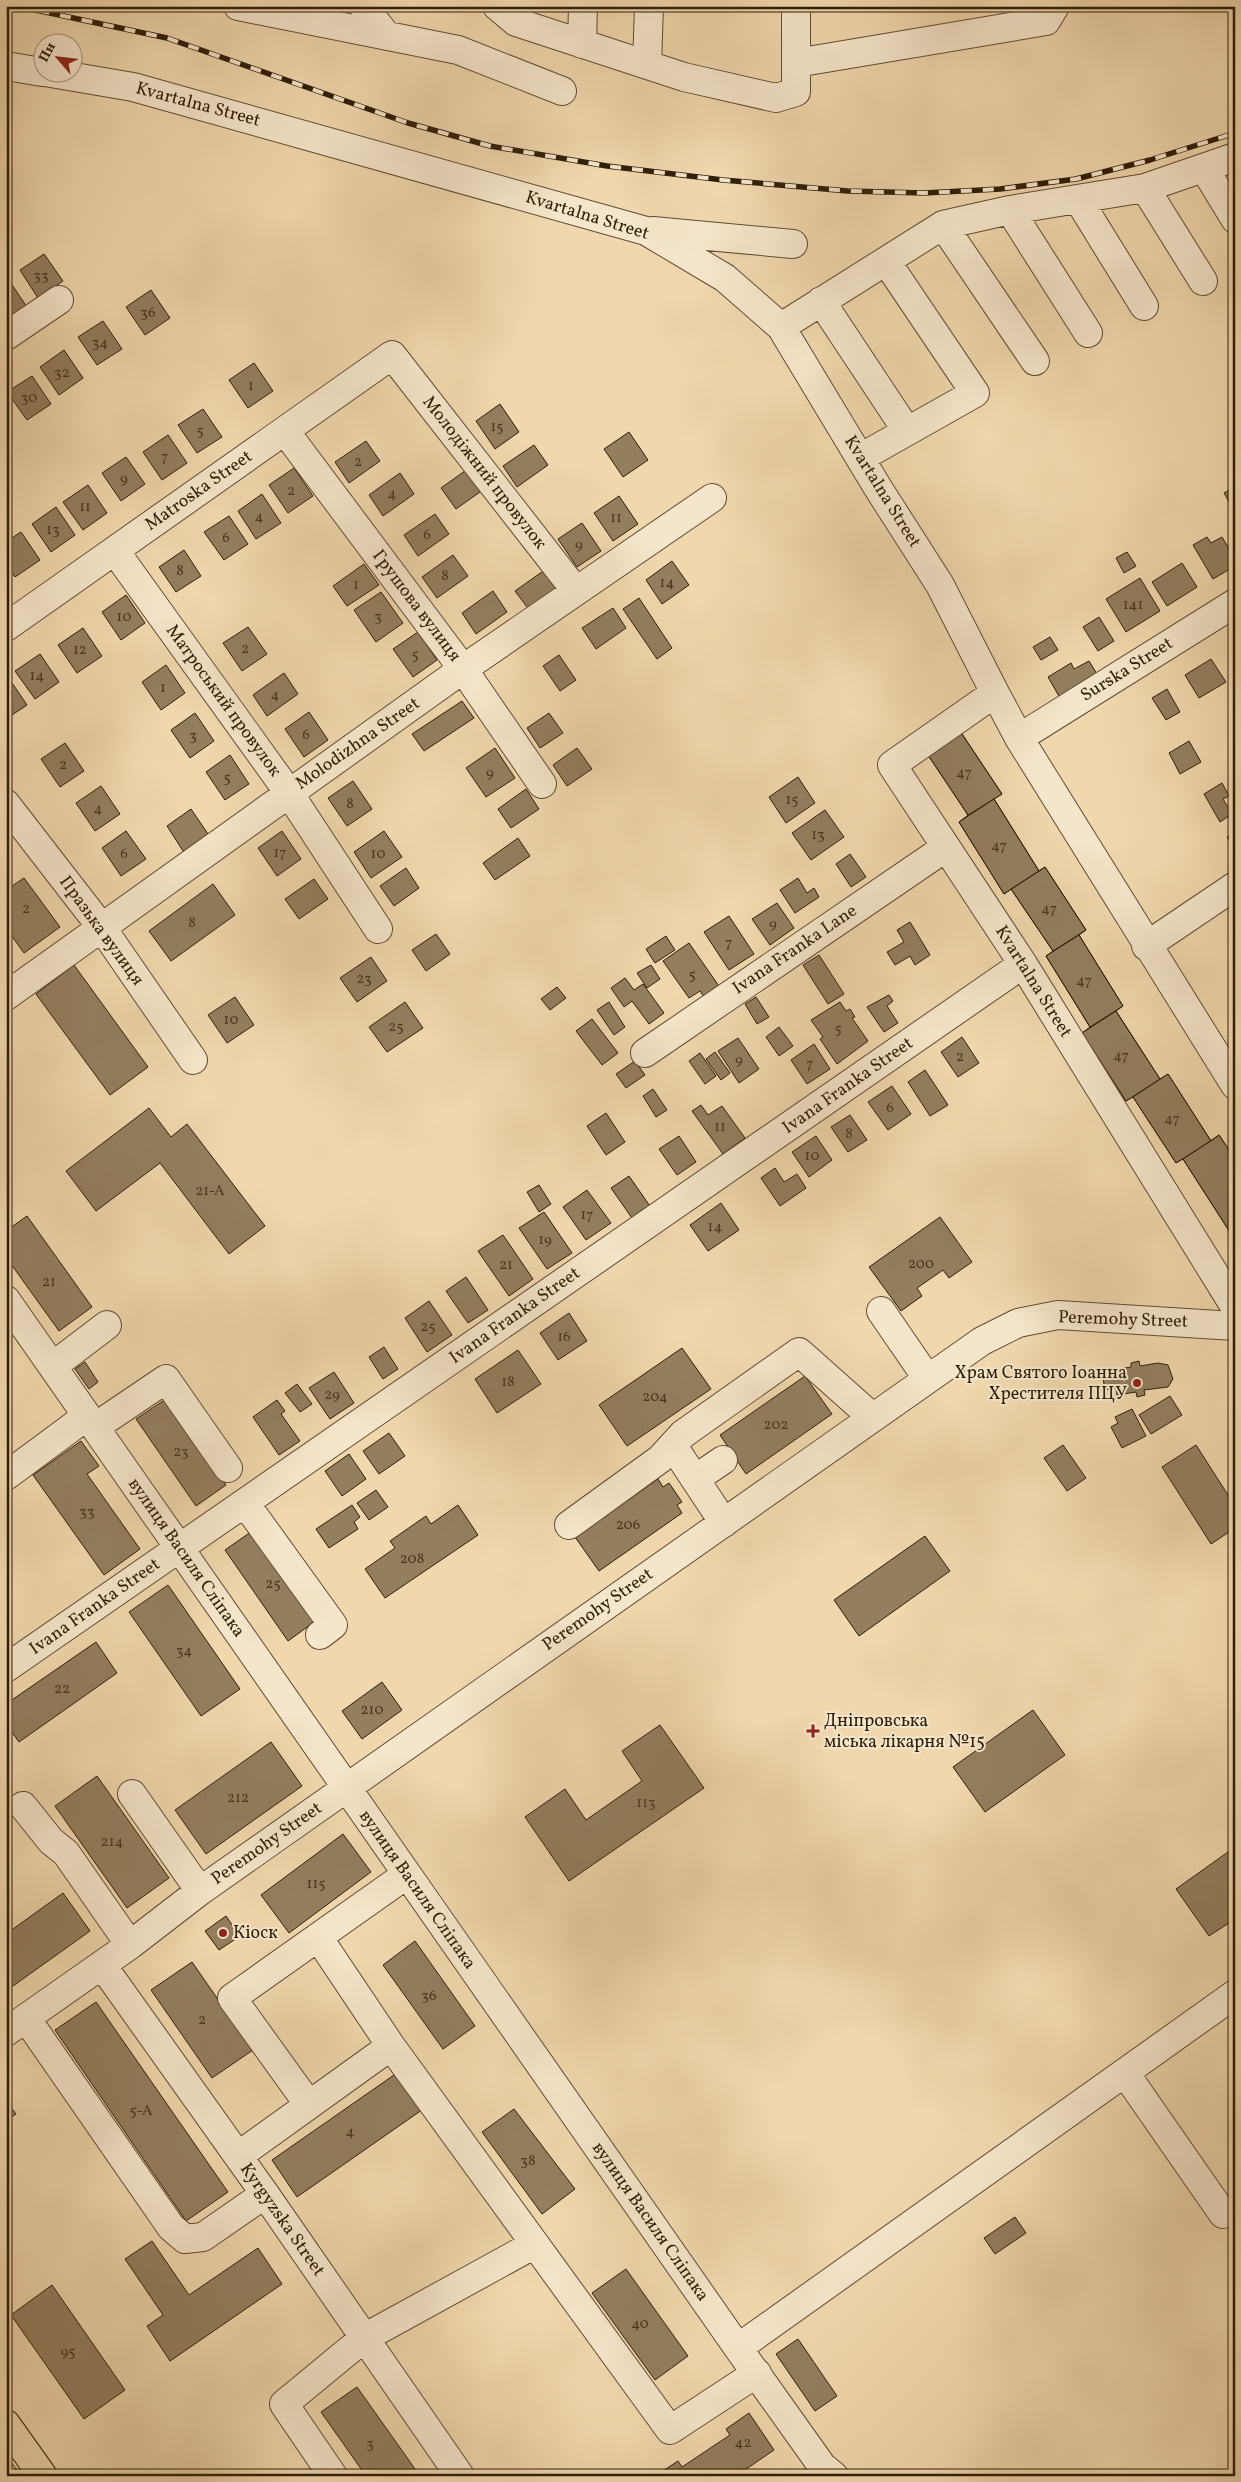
<svg xmlns="http://www.w3.org/2000/svg" width="1241" height="2482" font-family="Vollkorn,serif">
  <rect width="100%" height="100%" fill="#f0d7ad"/>
  <filter id="stains"><feTurbulence type="fractalNoise" baseFrequency=".004" numOctaves="4"/><feColorMatrix values="0 0 0 0 .2 0 0 0 0 .09 0 0 0 0 .02 0 0 0 .5 -.17"/></filter>
  <radialGradient id="worn" r=".72"><stop offset=".6" stop-color="#630" stop-opacity="0"/><stop offset="1" stop-color="#630" stop-opacity=".3"/></radialGradient>
  <!-- building -->
  <path fill="#937e5e" stroke="#2f1e09" d="M44,254L63,281L38,298L20,270Z
    M10,282L29,310L6,325V285Z
    M151,290L170,318L145,335L126,307Z
    M103,321L122,349L97,365L78,337Z
    M64,350L83,378L59,395L40,367Z
    M254,363L273,391L248,408L229,380Z
    M32,376L51,404L27,420L7,392Z
    M500,404L519,432L495,449L476,421Z
    M203,409L222,437L197,453L178,425Z
    M629,432L648,460L623,477L604,449Z
    M168,435L187,463L162,480L143,452Z
    M366,441L380,461L349,483L335,462Z
    M534,445L548,465L517,487L503,466Z
    M126,457L145,484L121,501L102,473Z
    M472,466L487,487L456,509L441,488Z
    M294,468L313,496L288,513L269,485Z
    M400,473L414,494L383,516L369,495Z
    M88,485L107,513L83,530L63,502Z
    M1235,487V512L1224,493Z
    M262,494L281,523L256,539L238,511Z
    M619,496L638,524L613,541L594,513Z
    M56,507L75,535L51,552L32,524Z
    M435,514L449,534L418,556L404,535Z
    M229,516L248,544L224,560L204,532Z
    M582,523L601,551L577,567L558,539Z
    M21,532L40,560L15,577L6,564V542Z
    M1207,537L1211,543L1222,537L1235,559V566L1213,579L1193,545Z
    M184,550L201,576L176,592L159,567Z
    M1127,552L1136,566L1124,573L1116,558Z
    M453,555L468,576L437,598L422,577Z
    M672,561L689,585L662,604L646,580Z
    M1182,563L1197,587L1167,606L1152,582Z
    M364,564L379,585L347,606L333,586Z
    M546,569L560,590L530,611L515,591Z
    M1140,578L1160,611L1126,632L1106,599Z
    M493,591L507,612L476,634L462,613Z
    M381,592L403,623L376,642L354,610Z
    M126,595L145,623L121,640L102,612Z
    M639,598L672,648L657,659L623,609Z
    M613,608L626,628L596,649L582,628Z
    M1099,617L1114,641L1098,651L1083,627Z
    M248,627L267,654L242,671L223,643Z
    M83,628L102,656L77,673L58,645Z
    M418,632L437,660L413,677L393,649Z
    M1050,637L1058,650L1041,660L1033,647Z
    M40,654L59,682L35,699L15,671Z
    M559,655L576,680L560,691L543,666Z
    M1211,659L1226,682L1199,698L1185,675Z
    M1089,661L1097,674L1060,698L1048,677L1071,663L1074,669Z
    M166,665L185,693L161,710L142,682Z
    M284,673L298,694L267,716L253,695Z
    M8,677L27,705L6,719V678Z
    M1167,689L1180,712L1166,720L1152,698Z
    M462,701L474,718L424,751L412,734Z
    M309,712L328,740L304,757L285,729Z
    M195,713L214,741L190,758L171,730Z
    M549,713L563,733L540,748L527,728Z
    M960,731L1002,794L968,815L926,752Z
    M960,731L1002,794L994,799L1039,871L1045,867L1086,930L1079,935L1123,1006L1116,1011L1160,1079L1168,1074L1211,1141L1219,1135L1235,1159V1240L1183,1159L1176,1163L1133,1097L1126,1101L1082,1033L1090,1027L1046,956L1053,951L1011,889L1004,894L959,822L968,815L926,752Z
    M1189,741L1201,762L1180,774L1169,753Z
    M65,743L84,771L60,787L41,759Z
    M495,748L515,778L486,797L466,768Z
    M577,748L592,769L567,786L553,765Z
    M230,755L249,784L225,800L206,772Z
    M798,777L815,803L786,823L769,797Z
    M353,781L372,809L347,826L328,798Z
    M1222,783L1229,796L1223,799L1232,814L1220,822L1204,794Z
    M101,786L120,814L95,831L76,803Z
    M526,789L539,809L511,828L498,809Z
    M994,799L1039,871L1004,894L959,822Z
    M191,809L210,837L185,854L167,826Z
    M825,810L844,837L811,860L792,833Z
    M126,831L146,859L121,876L102,848Z
    M282,831L301,859L277,876L258,848Z
    M384,831L402,857L371,878L354,852Z
    M1235,832V850L1227,837Z
    M518,838L530,856L495,880L483,863Z
    M850,854L866,877L851,887L836,864Z
    M1045,867L1086,930L1053,951L1011,889Z
    M406,868L419,888L394,906L380,886Z
    M24,878L60,927L24,953L6,928V890Z
    M798,878L807,893L814,888L819,897L795,913L780,890Z
    M314,879L328,899L299,919L285,899Z
    M213,884L235,915L171,961L149,931Z
    M777,903L794,928L770,945L752,919Z
    M729,916L754,954L729,970L704,932Z
    M910,922L930,955L915,965L910,956L895,965L887,952L904,942L897,930Z
    M436,934L450,954L426,971L412,950Z
    M1079,935L1123,1006L1090,1027L1046,956Z
    M666,936L675,950L655,963L646,949Z
    M689,943L721,989L706,1000L700,991L689,998L663,961Z
    M819,955L844,994L828,1004L803,965Z
    M371,957L387,981L357,1002L340,978Z
    M74,965L148,1067L110,1095L36,994Z
    M651,965L660,979L647,988L637,973Z
    M625,978L634,990L643,984L664,1013L649,1024L632,1001L624,1007L611,988Z
    M557,987L566,998L550,1010L541,999Z
    M889,995L893,1001L887,1006L898,1023L884,1032L867,1007Z
    M235,997L254,1025L227,1043L208,1015Z
    M756,997L769,1017L757,1024L745,1004Z
    M405,1002L423,1028L387,1052L369,1027Z
    M609,1002L625,1027L614,1035L597,1010Z
    M840,1002L846,1011L850,1009L855,1017L852,1018L868,1041L837,1064L820,1039L823,1037L811,1020Z
    M1116,1011L1160,1079L1126,1101L1082,1033Z
    M592,1019L618,1053L602,1065L576,1031Z
    M779,1027L793,1046L779,1056L766,1037Z
    M962,1037L979,1063L958,1077L941,1052Z
    M738,1038L759,1069L739,1083L718,1051Z
    M814,1044L830,1069L807,1084L791,1060Z
    M715,1052L730,1073L721,1080L706,1059Z
    M700,1053L716,1076L705,1084L689,1061Z
    M635,1061L645,1075L626,1088L616,1074Z
    M925,1070L948,1105L930,1116L908,1082Z
    M1168,1074L1211,1141L1176,1163L1133,1097Z
    M892,1086L911,1114L888,1130L868,1102Z
    M653,1089L667,1110L656,1117L643,1096Z
    M701,1105L708,1115L722,1106L745,1138L723,1154L692,1111Z
    M149,1108L171,1137L187,1124L265,1226L229,1254L160,1163L96,1211L66,1171Z
    M606,1113L625,1142L606,1155L587,1126Z
    M850,1115L867,1140L848,1152L831,1127Z
    M1219,1135L1235,1159V1240L1183,1159Z
    M679,1136L696,1162L677,1175L659,1149Z
    M816,1136L832,1160L809,1177L792,1152Z
    M775,1168L784,1182L797,1174L806,1188L780,1206L761,1178Z
    M629,1176L652,1209L634,1221L611,1188Z
    M539,1185L551,1204L539,1212L527,1192Z
    M587,1190L611,1223L586,1240L563,1207Z
    M721,1203L739,1230L708,1251L690,1225Z
    M544,1212L572,1253L547,1269L519,1228Z
    M27,1216L92,1307L59,1331L6,1257V1231Z
    M940,1217L972,1262L949,1278L943,1270L917,1288L922,1296L901,1311L869,1267Z
    M503,1235L533,1279L509,1296L478,1251Z
    M466,1277L488,1310L468,1323L446,1291Z
    M429,1301L452,1335L427,1352L405,1318Z
    M569,1313L587,1341L558,1360L540,1333Z
    M384,1347L398,1369L383,1379L369,1357Z
    M682,1348L711,1389L627,1446L599,1405Z
    M518,1350L541,1384L497,1413L475,1379Z
    M1139,1361L1140,1366L1158,1363L1168,1365L1173,1379L1168,1387L1144,1390L1145,1395L1137,1397L1136,1392L1117,1395L1116,1388L1105,1390L1103,1378L1114,1376L1113,1370L1131,1367V1363Z
    M85,1362L98,1382L89,1389L75,1369Z
    M334,1372L354,1403L330,1419L309,1388Z
    M805,1376L832,1414L746,1474L720,1435Z
    M297,1384L312,1404L300,1412L285,1393Z
    M1170,1396L1182,1415L1151,1434L1139,1415Z
    M166,1399L226,1485L196,1506L136,1419Z
    M277,1400L285,1411L281,1414L300,1441L279,1455L253,1417Z
    M1132,1409L1146,1436L1122,1448L1111,1427L1118,1423L1115,1417Z
    M389,1433L405,1456L379,1474L363,1451Z
    M81,1441L99,1466L87,1474L140,1549L104,1575L33,1475Z
    M1063,1445L1086,1478L1067,1491L1044,1458Z
    M1196,1445L1235,1506V1528L1211,1544L1162,1467Z
    M349,1454L366,1479L342,1496L325,1471Z
    M658,1479L663,1487L669,1483L682,1502L677,1505L682,1513L599,1571L575,1537Z
    M376,1490L388,1507L369,1520L357,1503Z
    M352,1505L360,1517L354,1522L358,1529L329,1548L316,1529Z
    M458,1505L478,1535L385,1598L365,1569L395,1548L390,1541L426,1516L431,1524Z
    M258,1527L321,1617L288,1641L225,1550Z
    M925,1536L950,1571L859,1636L834,1600Z
    M168,1585L240,1689L201,1716L129,1612Z
    M96,1642L117,1673L19,1742L6,1724V1704Z
    M382,1682L402,1710L362,1739L342,1711Z
    M1033,1710L1065,1755L985,1812L953,1767Z
    M660,1725L704,1788L569,1881L525,1817L565,1789L586,1820L642,1781L622,1751Z
    M271,1742L302,1786L206,1854L175,1810Z
    M97,1776L169,1878L127,1908L55,1806Z
    M343,1834L371,1872L289,1933L261,1895Z
    M1235,1847V1919L1209,1936L1176,1889Z
    M63,1893L90,1931L6,1991V1934Z
    M226,1916L240,1936L219,1950L205,1931Z
    M415,1941L475,2026L443,2049L383,1965Z
    M192,1962L253,2050L212,2078L151,1990Z
    M96,2002L228,2192L186,2221L55,2030Z
    M404,2068L429,2105L297,2197L272,2160Z
    M6,2101L16,2114L6,2121Z
    M514,2109L575,2189L542,2214L482,2132Z
    M1015,2217L1026,2233L995,2254L984,2238Z
    M152,2241L189,2295L258,2248L282,2284L170,2361L147,2326L163,2315L125,2259Z
    M626,2269L688,2356L655,2380L592,2293Z
    M52,2285L125,2390L84,2419L11,2315Z
    M798,2339L837,2396L815,2411L776,2354Z
    M357,2387L420,2476H366L321,2412Z
    M749,2413L774,2450L736,2476H655L678,2461L682,2467L730,2435L726,2429Z"/>
  <g fill="none" stroke-linecap="round" stroke-linejoin="round">
    <defs>
      <path id="minor" d="M238,6L458,50L562,91
        M363,6L387,36
        M497,6L516,22L684,77L776,98L796,92V6
        M582,44L583,6
        M796,63L1046,21L1055,6
        M647,65L649,6
        M6,66L42,72
        M45,72L133,87L646,231L725,278L781,327L878,488L940,585L995,693
        M1204,168L1235,219
        M1145,188L1203,281
        M1078,199L1144,306
        M1010,210L1088,333
        M943,225L1035,361
        M653,231L793,244
        M821,301L907,431
        M781,327L943,225L1010,210L1145,188L1235,157
        M6,336L59,300
        M285,431L463,669L542,784
        M860,458L975,393L886,261
        M115,551L289,793L378,929
        M6,627L392,355L576,591
        M1019,738L1235,603
        M6,804L102,928L193,1060
        M1146,946L1235,886
        M6,996L463,669L712,498
        M645,1053L945,848
        M1235,1085L1019,738L995,693L892,765L1023,964L1235,1307
        M6,1300L738,2348L822,2466L834,2476
        M881,1311L927,1378
        M53,1366L107,1325
        M95,1427L166,1379L228,1468
        M673,1446L724,1523
        M6,1476L87,1416
        M695,1479L723,1460
        M245,1503L333,1625L320,1635
        M569,1525L660,1459L683,1434L799,1352L872,1417
        M6,1668L1023,964
        M132,1794L200,1891
        M23,1806L51,1841L66,1853L130,1945
        M102,1965L265,2194L460,2476
        M26,2018L171,2227L185,2239L203,2237L265,2194
        M6,2032L130,1945L200,1891L982,1341L1018,1323L1058,1315L1235,1326
        M391,2046L670,2430L757,2373
        M1125,2073L1223,2214
        M309,2105L232,1998L406,1875
        M238,2156L391,2046L318,1937
        M738,2348L1235,1994
        M333,2476L284,2404L364,2338L535,2244"/>
      <path id="major" d="M6,2424L43,2476"/>
    </defs>
    <!-- minor casing -->
    <use href="#minor" stroke="#5f4c32" stroke-width="30"/>
    <!-- major casing -->
    <use href="#major" stroke="#2f1e09" stroke-width="30"/>
    <!-- minor -->
    <use href="#minor" stroke="#f5e5ca" stroke-width="28"/>
    <!-- major -->
    <use href="#major" stroke="#f0d7ad" stroke-width="28"/>
    <!-- tram -->
    <path stroke="#2f1e09" stroke-width="1" d="M6,2455L21,2476
      M6,2472L9,2476"/>
    <defs>
      <path id="rail" d="M17,6L167,38L408,123L490,146L607,166L723,180L848,191L924,193L1000,189L1076,179L1150,160L1235,133"/>
    </defs>
    <!-- rail casing -->
    <use href="#rail" stroke="#2f1e09" stroke-width="5.5"/>
    <!-- rail -->
    <use href="#rail" stroke="#f5e5ca" stroke-width="4" stroke-dasharray="11" stroke-linecap="butt"/>
  </g>
  <!-- markers -->
  <g fill="#8f2418" stroke="#f5e5ca" stroke-width="2">
    <circle cx="1137" cy="1383" r="5"/>
    <path d="M810.5 1723.5h5v5h5v5h-5v5h-5v-5h-5v-5h5z"/>
    <circle cx="223" cy="1933" r="5"/>
  </g>
  <g text-anchor="middle" dominant-baseline="central" stroke-width="4" stroke-linejoin="round" paint-order="stroke">
    <!-- number labels -->
    <g font-size="15" fill="#48361e">
      <text x="41" y="276">33</text>
      <text x="148" y="313">36</text>
      <text x="100" y="343">34</text>
      <text x="62" y="373">32</text>
      <text x="251" y="386">1</text>
      <text x="29" y="398">30</text>
      <text x="497" y="427">15</text>
      <text x="200" y="431">5</text>
      <text x="165" y="457">7</text>
      <text x="358" y="462">2</text>
      <text x="124" y="479">9</text>
      <text x="291" y="491">2</text>
      <text x="392" y="494">4</text>
      <text x="85" y="507">11</text>
      <text x="259" y="517">4</text>
      <text x="616" y="518">11</text>
      <text x="53" y="530">13</text>
      <text x="427" y="535">6</text>
      <text x="226" y="538">6</text>
      <text x="579" y="545">9</text>
      <text x="180" y="571">8</text>
      <text x="445" y="576">8</text>
      <text x="667" y="583">14</text>
      <text x="356" y="585">1</text>
      <text x="1133" y="605">141</text>
      <text x="124" y="617">10</text>
      <text x="378" y="617">3</text>
      <text x="245" y="649">2</text>
      <text x="80" y="650">12</text>
      <text x="415" y="655">5</text>
      <text x="37" y="676">14</text>
      <text x="163" y="688">1</text>
      <text x="275" y="695">4</text>
      <text x="306" y="735">6</text>
      <text x="193" y="736">3</text>
      <text x="63" y="765">2</text>
      <text x="490" y="773">9</text>
      <text x="964" y="773">47</text>
      <text x="227" y="778">5</text>
      <text x="792" y="800">15</text>
      <text x="350" y="804">8</text>
      <text x="98" y="809">4</text>
      <text x="818" y="835">13</text>
      <text x="999" y="846">47</text>
      <text x="280" y="853">17</text>
      <text x="124" y="854">6</text>
      <text x="378" y="854">10</text>
      <text x="26" y="909">2</text>
      <text x="1049" y="909">47</text>
      <text x="192" y="923">8</text>
      <text x="773" y="924">9</text>
      <text x="729" y="943">7</text>
      <text x="692" y="975">5</text>
      <text x="364" y="979">23</text>
      <text x="1084" y="981">47</text>
      <text x="231" y="1020">10</text>
      <text x="396" y="1027">25</text>
      <text x="838" y="1029">5</text>
      <text x="1121" y="1056">47</text>
      <text x="960" y="1057">2</text>
      <text x="739" y="1060">9</text>
      <text x="810" y="1064">7</text>
      <text x="890" y="1108">6</text>
      <text x="1172" y="1119">47</text>
      <text x="720" y="1127">11</text>
      <text x="849" y="1134">8</text>
      <text x="812" y="1156">10</text>
      <text x="210" y="1191">21-А</text>
      <text x="587" y="1215">17</text>
      <text x="715" y="1227">14</text>
      <text x="545" y="1240">19</text>
      <text x="921" y="1264">200</text>
      <text x="506" y="1265">21</text>
      <text x="49" y="1282">21</text>
      <text x="428" y="1327">25</text>
      <text x="564" y="1337">16</text>
      <text x="508" y="1382">18</text>
      <text x="332" y="1395">29</text>
      <text x="655" y="1397">204</text>
      <text x="776" y="1425">202</text>
      <text x="181" y="1452">23</text>
      <text x="87" y="1512">33</text>
      <text x="628" y="1525">206</text>
      <text x="412" y="1559">208</text>
      <text x="273" y="1584">25</text>
      <text x="184" y="1651">34</text>
      <text x="62" y="1689">22</text>
      <text x="372" y="1710">210</text>
      <text x="238" y="1798">212</text>
      <text x="646" y="1803">113</text>
      <text x="112" y="1842">214</text>
      <text x="316" y="1884">115</text>
      <text x="429" y="1996">36</text>
      <text x="202" y="2020">2</text>
      <text x="141" y="2111">5-А</text>
      <text x="350" y="2132">4</text>
      <text x="528" y="2161">38</text>
      <text x="640" y="2324">40</text>
      <text x="68" y="2352">95</text>
      <text x="743" y="2443">42</text>
      <text x="370" y="2444">3</text>
    </g>
    <!-- street labels -->
    <g font-size="18" fill="#2f1e09" stroke="#f5e5ca">
      <text transform="translate(198 105) rotate(15)">Kvartalna Street</text>
      <text transform="translate(587 216) rotate(17)">Kvartalna Street</text>
      <text transform="translate(484 473) rotate(52)">Молодіжний провулок</text>
      <text transform="translate(199 491) rotate(-35)">Matroska Street</text>
      <text transform="translate(882 492) rotate(58)">Kvartalna Street</text>
      <text transform="translate(416 606) rotate(53)">Грушова вулиця</text>
      <text transform="translate(1127 670) rotate(-32)">Surska Street</text>
      <text transform="translate(223 701) rotate(54)">Матроський провулок</text>
      <text transform="translate(358 744) rotate(-35)">Molodizhna Street</text>
      <text transform="translate(101 931) rotate(54)">Празька вулиця</text>
      <text transform="translate(795 950) rotate(-34)">Ivana Franka Lane</text>
      <text transform="translate(1033 982) rotate(58)">Kvartalna Street</text>
      <text transform="translate(848 1086) rotate(-35)">Ivana Franka Street</text>
      <text transform="translate(515 1316) rotate(-35)">Ivana Franka Street</text>
      <text transform="translate(1123 1320) rotate(2)">Peremohy Street</text>
      <text transform="translate(186 1558) rotate(55)">вулиця Василя Сліпака</text>
      <text transform="translate(95 1607) rotate(-35)">Ivana Franka Street</text>
      <text transform="translate(598 1610) rotate(-35)">Peremohy Street</text>
      <text transform="translate(267 1844) rotate(-35)">Peremohy Street</text>
      <text transform="translate(417 1890) rotate(55)">вулиця Василя Сліпака</text>
      <text transform="translate(282 2220) rotate(55)">Kyrgyzska Street</text>
      <text transform="translate(650 2222) rotate(55)">вулиця Василя Сліпака</text>
    </g>
    <!-- poi labels -->
    <g font-size="18" fill="#2f1e09" stroke="#f5e5ca" text-anchor="start">
      <text x="1127" y="1373" text-anchor="end">Храм Святого Іоанна<tspan x="1127" dy="21">Хрестителя ПЦУ</tspan></text>
      <text x="824" y="1721">Дніпровська<tspan x="824" dy="21">міська лікарня №15</tspan></text>
      <text x="233" y="1933">Кіоск</text>
    </g>
  </g>
  <!-- margin -->
  <rect width="1241" height="2482" fill="none" stroke="#f0d7ad" stroke-width="25"/>
  <rect x="8" y="8" width="1226" height="2467" fill="none" stroke="#2f1e09" stroke-width="2.5"/>
  <rect x="12" y="12" width="1216" height="2457" fill="none" stroke="#2f1e09"/>
  <!-- north arrow -->
  <g transform="translate(58 58) rotate(298)"><circle r="24" fill="#f5e5ca" stroke="#a6957d"/>
  <path d="M0-4L9 19L0 12L-9 19Z" fill="#8f2418"/>
  <text y="-8" font-size="14" font-weight="bold" text-anchor="middle" fill="#2f1e09">Пн</text>
  </g>
  <rect width="100%" height="100%" filter="url(#stains)"/>
  <rect width="100%" height="100%" fill="url(#worn)"/>
</svg>
